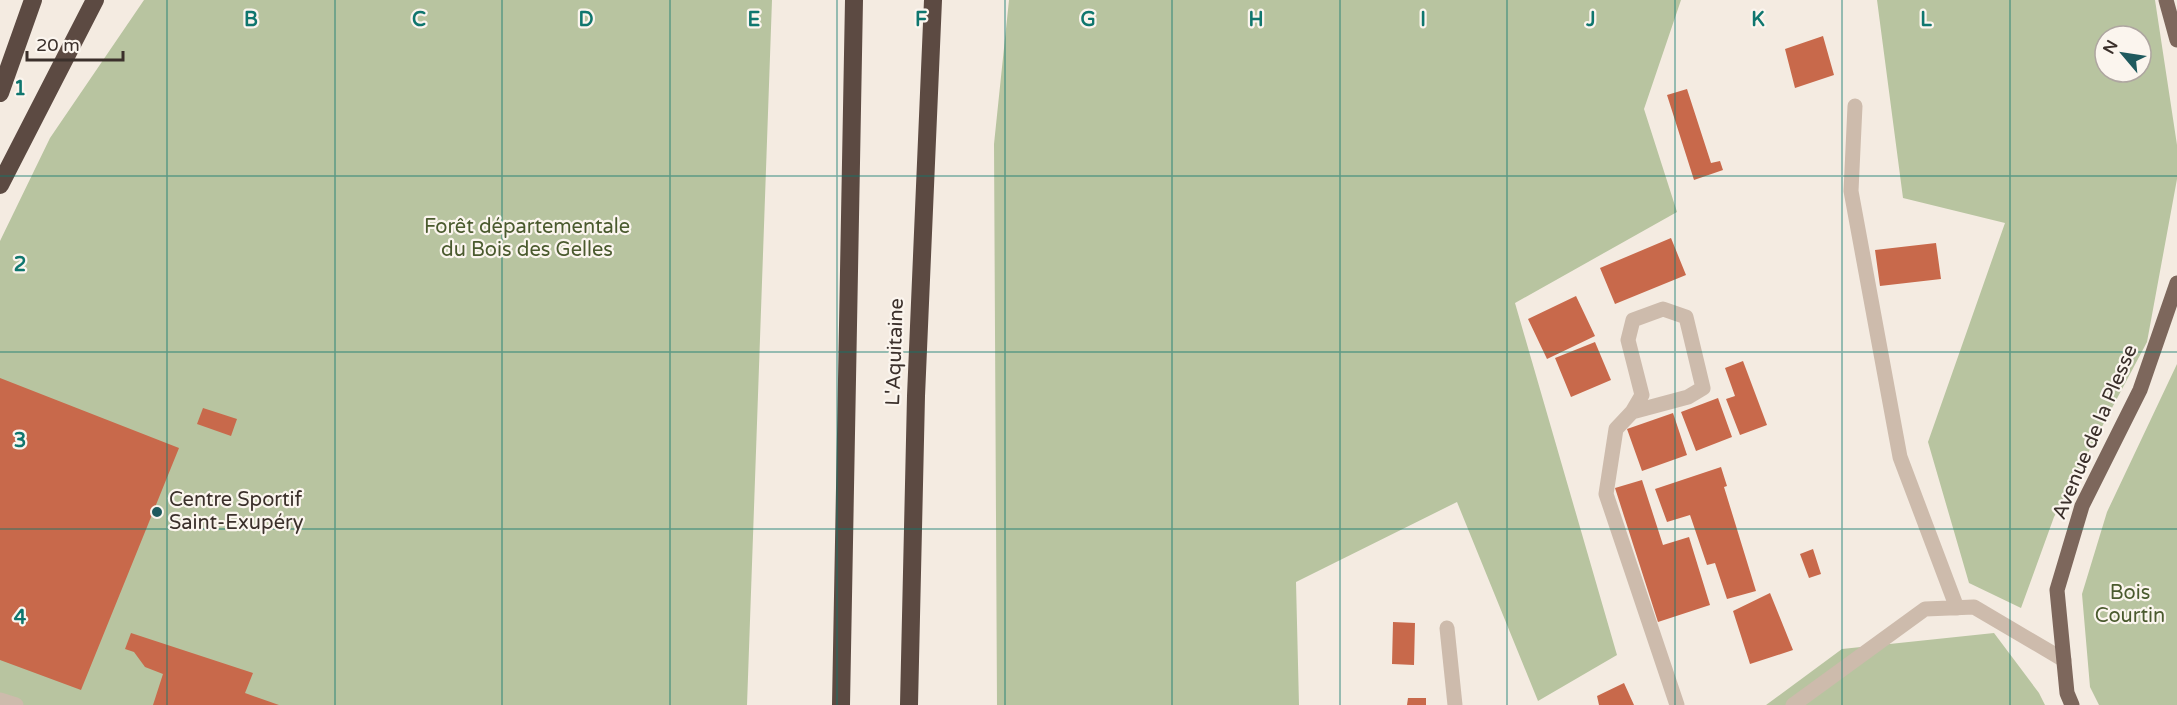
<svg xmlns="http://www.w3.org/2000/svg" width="2177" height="705" font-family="'Varela Round',sans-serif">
  <rect width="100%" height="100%" fill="#f4ebe1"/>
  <!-- green -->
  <path fill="#b8c4a0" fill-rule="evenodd" d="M144,0H772L747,705H0V241L50,138Z
    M1009,0H1681L1644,109L1677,212L1515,303L1617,655L1538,701L1457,502L1296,582L1299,705H997L994,144Z
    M1877,0H2155L2177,145V179L2147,342L2054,517L2021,608L1969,583L1928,442L2005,223L1903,198ZM2105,36H2141V72H2105Z
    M2177,364V705H2099L2090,687L2082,594L2107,512Z
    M1994,633L2039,693L2045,705H1766L1842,649Z"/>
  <!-- building -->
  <path fill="#c8694b" d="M1823,36L1834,75L1795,88L1785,49Z
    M1687,89L1711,163L1720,161L1723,170L1694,180L1667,95Z
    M1671,238L1686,275L1615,304L1600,268Z
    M1936,243L1941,279L1880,286L1875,250Z
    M1576,296L1595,336L1547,359L1528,319Z
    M1595,342L1611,380L1571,397L1555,358Z
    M1743,361L1767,425L1740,435L1726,399L1735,396L1725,368Z
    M0,378L179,448L81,690L0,660Z
    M1718,398L1732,437L1696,451L1681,412Z
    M203,408L237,419L231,436L197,424Z
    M1673,413L1687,455L1642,471L1627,429Z
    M1721,467L1727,486L1724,487L1756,591L1727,599L1715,563L1707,565L1690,515L1667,522L1655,489Z
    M1642,480L1663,545L1689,537L1710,605L1658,622L1615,488Z
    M1813,549L1821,574L1809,578L1800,554Z
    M1770,593L1793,650L1750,664L1733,611Z
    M1393,622L1415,623L1414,665L1392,664Z
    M131,633L253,673L245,693L279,705H153L163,674L145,667L134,652L125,649Z
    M1624,683L1634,705H1599L1597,696Z
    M1408,698H1426V705H1407Z"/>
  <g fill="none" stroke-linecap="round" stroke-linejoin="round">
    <!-- minor -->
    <path stroke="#cdbbac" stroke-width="15" d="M1855,106L1851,191L1900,457L1957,608
      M1632,412L1688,397L1703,388L1686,317L1663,309L1633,320L1628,340L1642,395L1632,412L1616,429L1606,494L1677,705
      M1447,628L1455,705
      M0,700L16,705
      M1793,705L1925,609L1974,607L2064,660"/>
    <!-- major -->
    <path stroke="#7d675c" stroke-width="15" d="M2166,0L2177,40
      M2072,705L2067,693L2057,590L2082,506L2140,390L2177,283"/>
    <!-- highway -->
    <path stroke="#5c4a42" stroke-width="18" d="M0,93L33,0
      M0,185L95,0
      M841,705L854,0
      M909,705L916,396L933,0"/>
  </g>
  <!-- grid -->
  <path fill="none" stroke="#0f766e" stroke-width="1.5" stroke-opacity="0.55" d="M167,0V705M335,0V705M502,0V705M670,0V705M837,0V705M1005,0V705M1172,0V705M1340,0V705M1507,0V705M1675,0V705M1842,0V705M2010,0V705M0,176H2177M0,352H2177M0,529H2177"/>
  <!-- markers -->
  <circle fill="#1f5a5e" stroke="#fbf5ee" stroke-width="2" cx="157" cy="512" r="6"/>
  <g text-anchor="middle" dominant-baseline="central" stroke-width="4.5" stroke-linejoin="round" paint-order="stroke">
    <!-- park labels -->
    <g font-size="20" fill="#4a5a2e" stroke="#fbf5ee">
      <text x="527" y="227">Forêt départementale<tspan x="527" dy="23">du Bois des Gelles</tspan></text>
      <text x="2130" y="593">Bois<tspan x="2130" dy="23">Courtin</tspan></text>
    </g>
    <!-- street labels -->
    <g font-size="20" fill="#3b302b" stroke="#fbf5ee">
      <text transform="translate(895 352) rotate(-88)">L'Aquitaine</text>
      <text transform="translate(2095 432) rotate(-67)">Avenue de la Plesse</text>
    </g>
    <!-- poi labels -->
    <g font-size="20" fill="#3b302b" stroke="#fbf5ee" text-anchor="start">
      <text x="169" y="500">Centre Sportif<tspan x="169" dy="23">Saint-Exupéry</tspan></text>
    </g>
  </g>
  <g font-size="20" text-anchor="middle" font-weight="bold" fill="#0f766e" stroke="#fbf5ee" stroke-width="4.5" stroke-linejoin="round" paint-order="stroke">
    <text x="251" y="26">B</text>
    <text x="419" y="26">C</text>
    <text x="586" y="26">D</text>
    <text x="754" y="26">E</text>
    <text x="921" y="26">F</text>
    <text x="1088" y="26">G</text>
    <text x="1256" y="26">H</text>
    <text x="1423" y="26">I</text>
    <text x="1591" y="26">J</text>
    <text x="1758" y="26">K</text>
    <text x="1926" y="26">L</text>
    <text x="20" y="95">1</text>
    <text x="20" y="271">2</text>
    <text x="20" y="447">3</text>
    <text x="20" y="624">4</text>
  </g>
  <!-- north arrow -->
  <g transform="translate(2123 54) rotate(299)"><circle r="28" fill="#fbf5ee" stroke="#aea6a0" stroke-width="1.5"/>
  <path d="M0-4.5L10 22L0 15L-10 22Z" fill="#1f5a5e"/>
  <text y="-9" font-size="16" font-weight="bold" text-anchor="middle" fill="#3b302b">N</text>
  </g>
  <!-- scale -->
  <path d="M27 51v9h96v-9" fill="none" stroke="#3b302b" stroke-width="3"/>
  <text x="36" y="51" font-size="18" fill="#3b302b" stroke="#fbf5ee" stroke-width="4.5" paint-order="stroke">20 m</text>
</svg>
